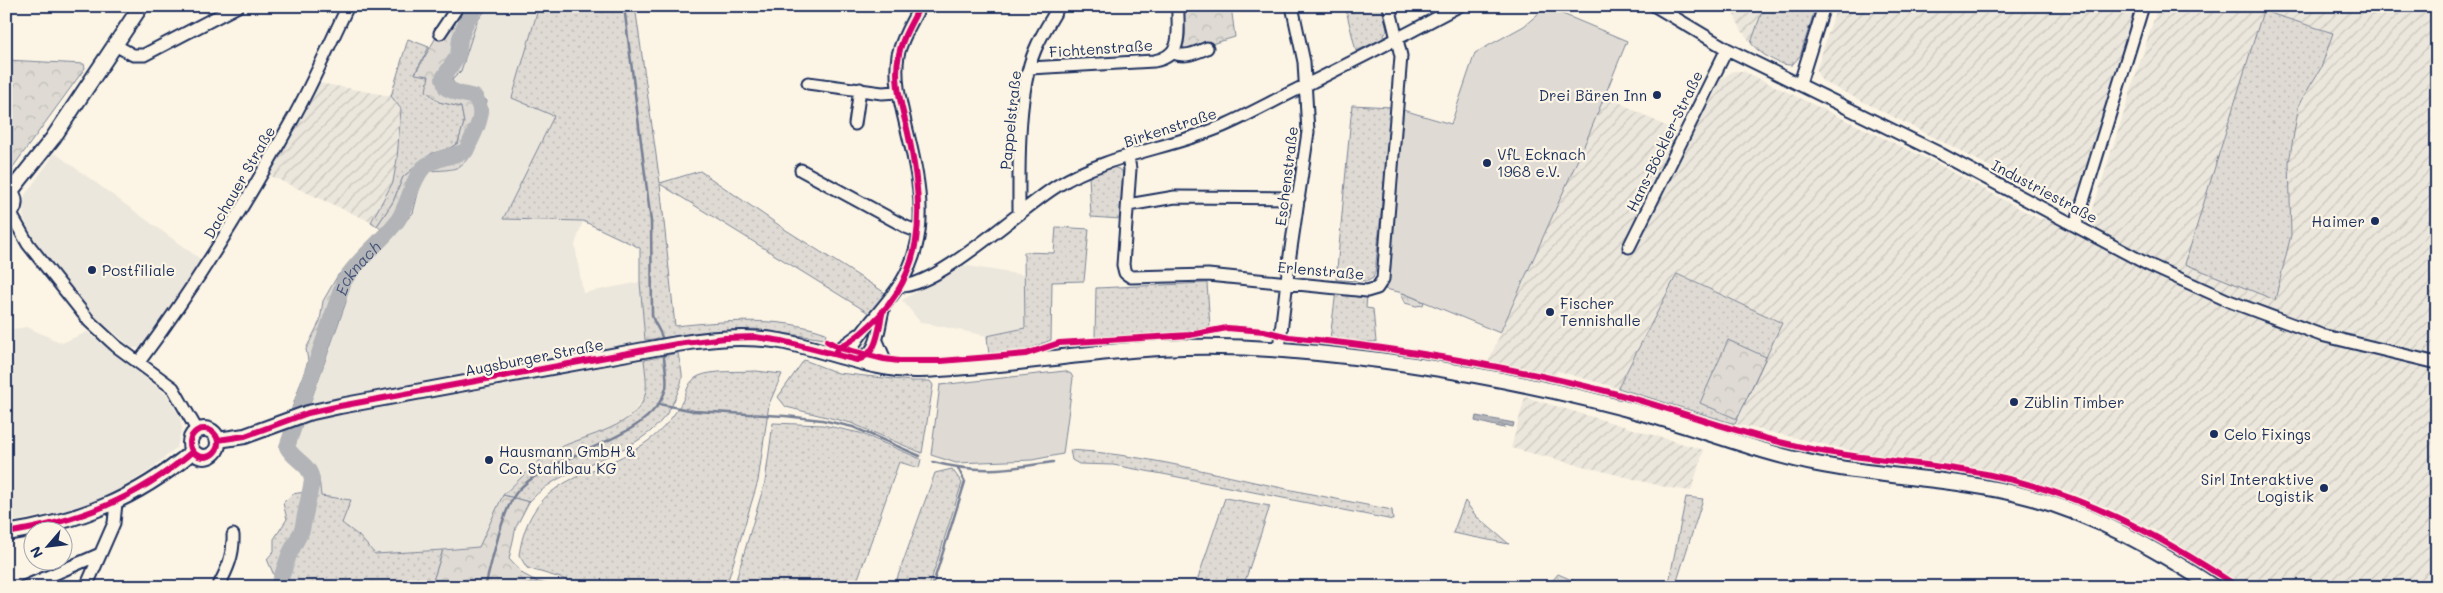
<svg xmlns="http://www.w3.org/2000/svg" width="2443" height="593" font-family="Mali,sans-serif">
  <defs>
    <pattern id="industrial-furrows" width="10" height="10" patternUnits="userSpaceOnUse" patternTransform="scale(1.25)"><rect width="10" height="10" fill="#ece7dc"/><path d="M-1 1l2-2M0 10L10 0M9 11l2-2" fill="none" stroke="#cac6bf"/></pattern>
    <pattern id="grass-dots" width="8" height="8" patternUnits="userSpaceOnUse" patternTransform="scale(1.25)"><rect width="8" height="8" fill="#dfdbd4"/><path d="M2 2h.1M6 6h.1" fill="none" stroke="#bfbcb8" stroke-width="1.8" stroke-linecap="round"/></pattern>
    <pattern id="forest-crowns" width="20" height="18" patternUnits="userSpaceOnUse" patternTransform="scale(1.25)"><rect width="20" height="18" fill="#dfdbd4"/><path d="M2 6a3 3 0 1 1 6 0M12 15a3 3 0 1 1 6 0" fill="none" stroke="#bfbcb8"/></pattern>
    <pattern id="water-ripples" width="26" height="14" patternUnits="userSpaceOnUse" patternTransform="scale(1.25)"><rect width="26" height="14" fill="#b2b4b8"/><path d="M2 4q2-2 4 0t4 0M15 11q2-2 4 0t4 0" fill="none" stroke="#909399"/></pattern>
  </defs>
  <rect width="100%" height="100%" fill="#fcf5e5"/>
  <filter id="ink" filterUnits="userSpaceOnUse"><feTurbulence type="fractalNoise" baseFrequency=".02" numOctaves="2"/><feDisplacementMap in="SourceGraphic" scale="10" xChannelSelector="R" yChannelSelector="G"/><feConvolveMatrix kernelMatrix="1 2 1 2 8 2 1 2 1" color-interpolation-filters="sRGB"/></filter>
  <g filter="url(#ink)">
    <!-- built -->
    <path fill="#ece7dc" d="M489,6H539L512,97L555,116L503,219L583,221L575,245L583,293L640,282L645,340L646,393L633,413L614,427L560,447L546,455L503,495L479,547L375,554L359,536L342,523L321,496L317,472L290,448L311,400L346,302L345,286L421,188L422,178L429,170L459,167L470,155L480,133L487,101L476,90L457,87L452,80L461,70L477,21Z
      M55,153L203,261L144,348H132L88,310L32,237L23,216L25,195Z
      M961,265L1024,275L1025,328L987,336L920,322L902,300Z
      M27,327L62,343L87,332L167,395L180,417L182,428L177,447L149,471L111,495L74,509L6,523V330Z"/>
    <!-- industrial -->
    <path fill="url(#industrial-furrows)" d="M1726,6H1764L1751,43L1742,31L1731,9Z
      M1837,6H2136L2073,207L2067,208L1949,145L1822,81L1816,71Z
      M2158,6H2437V587H2245L2162,534L2115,511L2075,494L2029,480L1984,469L1862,453L1735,424L1782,323L1678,274L1618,388L1557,371L1555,376L1488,362L1605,95L1679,133L1699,91L1713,97L1720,80L1733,71H1743L1936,163L2039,219L2091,215Z
      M314,82L391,96L401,109L397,159L393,182L371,222L266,174Z
      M1525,397L1704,450L1691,491L1669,488L1511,448Z"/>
    <!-- grass -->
    <path fill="url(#grass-dots)" stroke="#7d8599" d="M539,6H635L660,183L700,171L786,230L887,294L872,315L660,184L675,326C725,321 778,316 826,333L825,339L754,329L706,332L645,340L640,282V248L583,221L503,219L554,116L512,98Z
      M1345,6H1382L1387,30L1382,39L1356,51Z
      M1764,6H1816L1800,56L1792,65C1779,66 1759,53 1751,43Z
      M2263,11L2333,33L2321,68L2299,104L2289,162L2291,235L2275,300L2185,264Z
      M408,39L429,47L415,73L429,76L439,102L461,107L464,123L458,143L450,148L431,154L403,177L393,202L377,226L371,222L393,182L397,159L401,109L391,96Z
      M1352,105L1392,107L1375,272L1373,278L1368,281L1336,280Z
      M1113,167L1121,170L1124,175L1120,219L1091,217L1089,176Z
      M1056,227L1089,229L1084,281L1052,282L1051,340L1021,352L989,355L987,336L1025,328L1024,252L1054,253Z
      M1677,274L1782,323L1735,424L1618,388Z
      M1207,283L1210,327L1190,331L1095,337L1096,288Z
      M1336,291L1367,294L1366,308L1373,309L1376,342L1330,339Z
      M678,353C679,361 683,372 682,379C681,384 679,389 677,394C653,460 571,455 529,502L503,495C521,479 538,458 559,448C585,435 640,427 646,391C647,381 645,370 644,360Z
      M804,360L838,373L911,381H930L933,385L922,453L851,423L786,407L778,397Z
      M756,371L782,374L769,404L758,481L726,587H591L527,568L519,555C532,470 594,481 648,441C662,431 675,415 683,400C687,391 688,381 699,376C712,370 741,372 756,371Z
      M773,423L823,425L860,433L921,459L919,468L899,462L855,587H734L765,482Z
      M297,428L290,448C295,459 312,461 317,472C320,479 320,489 321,496L351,500L342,523L359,536L375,554L443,550L433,581L434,587H272L276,580L267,559L274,551V539L287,519L283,503L292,494L305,492C319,460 285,465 284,450C284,444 287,435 289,430Z
      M1070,450C1135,454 1191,468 1254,482C1300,492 1346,501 1392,510L1393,520L1168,475L1113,465L1079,464L1072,460Z
      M952,469L962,483L929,587H894L935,473Z
      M1686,497L1703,499L1675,587H1668Z
      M1225,498L1270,506L1243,587H1195Z
      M1465,501L1476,516L1509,544L1453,533Z
      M1558,574L1588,587H1547Z"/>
    <!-- forest -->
    <path fill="url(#forest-crowns)" stroke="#7d8599" d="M458,6H489L477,21L461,71L452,80L457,87L476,90L487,101C483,122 479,152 460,166C453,171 438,170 429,171L422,178L413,213L346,285V302L309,406L291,411L308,361L306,349L320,321L323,301L338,275L384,231L377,226L393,202L403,177L431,154L450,148L458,143L464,123L461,107L439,102L426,91L429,76L415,74L439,32Z
      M1182,6H1231L1235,37L1185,52L1181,42Z
      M6,60L84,64L85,68L10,171L6,172Z
      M1401,293H1403L1424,302L1423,305L1416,306L1405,303Z
      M1728,340L1766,357L1737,419L1700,403Z
      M503,495L529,502L516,527L509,559L523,574L538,582L516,587L495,584L487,587H434L433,581L443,550L479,547Z"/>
    <!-- garden -->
    <path fill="#dfdbd4" stroke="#7d8599" d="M1546,7L1627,41L1587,139L1500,333L1403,293L1385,289L1403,110L1451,124L1475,53L1524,26Z
      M1065,371L1071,374L1073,378L1063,454L1032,460L956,463L931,455L940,385Z"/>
    <!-- water -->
    <path fill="url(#water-ripples)" stroke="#767f94" d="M1476,416L1514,423L1513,427L1505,425L1504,428L1475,421Z
      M538,582L560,587H516Z"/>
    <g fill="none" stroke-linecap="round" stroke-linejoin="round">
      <!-- stream -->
      <path stroke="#767f94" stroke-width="2.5" d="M624,6L651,222L652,315C654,325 662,331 663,342
        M659,404L694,411L785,416L822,420L853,427L920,456
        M933,462C979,474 1007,469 1053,462
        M485,587C492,562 502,512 516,493C551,450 651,443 666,388C668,377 664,362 663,350
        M932,587L965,482L958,468"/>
      <!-- river -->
      <path stroke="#b2b4b8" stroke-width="16" id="s1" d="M278,587L289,555L302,530L312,481C311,464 294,461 287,447L344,281C359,257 382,242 398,220C408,205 412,180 423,168C430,160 455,155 466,151C474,131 488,116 475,97L458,93L446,88L443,78L458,55L460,38L467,20L477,6"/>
      <defs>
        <path id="minor" d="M1655,6L1727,49L1939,153L2147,264L2229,301L2321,335L2437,363
          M440,33L458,6
          M115,45L133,55H144L238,6
          M1173,53C1185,58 1195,53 1207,48
          M1030,68L1154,61C1185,55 1177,32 1178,6
          M808,83L882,93L897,92
          M1800,83L1824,6
          M855,124L860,89
          M1128,157L1130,169L1123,265L1125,273L1131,277L1208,275L1367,291L1377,288L1383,279L1401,56L1389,6
          M801,170L906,227L919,232
          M1128,205L1175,197L1299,198
          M1019,213C1019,166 1017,93 1035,50C1041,35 1051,20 1059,6
          M11,214L28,244L90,322L116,346L173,388L197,430
          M2076,224L2143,6
          M1629,247L1727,49
          M900,286C938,287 1021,208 1057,186C1108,154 1169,149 1223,126C1244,117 1264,106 1284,96C1343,67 1401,37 1459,6
          M883,310C878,329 879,354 857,360L853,350L855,343C878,308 905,291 916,247C926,210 916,166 907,130C901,105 894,81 898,55C902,37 912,22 920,6
          M877,341L888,367
          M1279,349L1290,255L1308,132L1304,62L1292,6
          M832,354L858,335
          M139,362C196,286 245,205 291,122C312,85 329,45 348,6
          M24,587L98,555
          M86,587L114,523L116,503
          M218,587C227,570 234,555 233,535
          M2434,587L2437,581"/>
        <path id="major" d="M6,189C18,195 17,210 6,216
          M11,191L53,138L141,6
          M190 443a14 14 0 1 1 28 0a14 14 0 1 1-28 0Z
          M218,440L245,436L308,413L340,406L677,344C712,338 746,335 780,341C826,349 872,371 919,370C983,368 1046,358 1109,352C1167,346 1226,345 1283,350C1409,360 1536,383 1657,417C1711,433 1763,453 1817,464C1887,478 1960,478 2029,497C2096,515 2156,549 2214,587
          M6,533C78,522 136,499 192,452"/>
      </defs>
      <!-- minor casing -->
      <use href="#minor" stroke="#1b2f5e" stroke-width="15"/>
      <!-- major casing -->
      <use href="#major" stroke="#1b2f5e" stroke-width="18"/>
      <!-- minor -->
      <use href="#minor" stroke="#fcf5e5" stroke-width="11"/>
      <!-- major -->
      <use href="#major" stroke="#fcf5e5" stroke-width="14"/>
      <defs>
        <path id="cycleway" d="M827,341L840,348L884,359L899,361H941L1026,354L1059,343L1190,335L1227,328L1264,331L1289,337C1400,348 1510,366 1617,394C1673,409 1728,430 1784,443C1850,460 1919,461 1986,474C2081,493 2158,534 2238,587
          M836,351C844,344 853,340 861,333C928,278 925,209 908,133C902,106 893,82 899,54C902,37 912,22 920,6
          M190 443a14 14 0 1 1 28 0a14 14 0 1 1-28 0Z
          M218,440L245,436L308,413L340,406L677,344L725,338L755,337L782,341L857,360C879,354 878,329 883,310
          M6,533C78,522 136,499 192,452"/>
      </defs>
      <!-- cycleway casing -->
      <use href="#cycleway" stroke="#fcf5e5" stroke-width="9"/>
      <!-- cycleway -->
      <use href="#cycleway" stroke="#d6006c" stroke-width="6"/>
    </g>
  </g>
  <!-- markers -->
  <g fill="#1b2f5e" stroke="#fcf5e5" stroke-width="2">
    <circle cx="1657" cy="95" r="5"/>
    <circle cx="1487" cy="163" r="5"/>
    <circle cx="2375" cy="221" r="5"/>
    <circle cx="92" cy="270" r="5"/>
    <circle cx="1550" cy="312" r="5"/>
    <circle cx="2014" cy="402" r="5"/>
    <circle cx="2214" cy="434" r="5"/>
    <circle cx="489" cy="460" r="5"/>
    <circle cx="2324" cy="488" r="5"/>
  </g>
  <g text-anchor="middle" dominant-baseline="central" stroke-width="4.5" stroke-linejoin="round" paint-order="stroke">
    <!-- street labels -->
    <g font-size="15" fill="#1b2f5e" stroke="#fcf5e5">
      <text transform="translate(1101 48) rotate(-4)">Fichtenstraße</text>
      <text transform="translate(1010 120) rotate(-84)">Pappelstraße</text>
      <text transform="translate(1170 127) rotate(-18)">Birkenstraße</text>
      <text transform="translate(1664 141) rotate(-64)">Hans-Böckler-Straße</text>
      <text transform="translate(1286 176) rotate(-83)">Eschenstraße</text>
      <text transform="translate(239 182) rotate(-60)">Dachauer Straße</text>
      <text transform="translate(2045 191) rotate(28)">Industriestraße</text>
      <text transform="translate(1321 270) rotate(5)">Erlenstraße</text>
      <text transform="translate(534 357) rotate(-11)">Augsburger Straße</text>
    </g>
    <!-- poi labels -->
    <g font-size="15" fill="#1b2f5e" stroke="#fcf5e5" text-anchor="start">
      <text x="1647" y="95" text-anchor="end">Drei Bären Inn</text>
      <text x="1497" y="154">VfL Ecknach<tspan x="1497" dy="17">1968 e.V.</tspan></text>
      <text x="2365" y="221" text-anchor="end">Haimer</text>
      <text x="102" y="270">Postfiliale</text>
      <text x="1560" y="303">Fischer<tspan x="1560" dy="17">Tennishalle</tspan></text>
      <text x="2024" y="402">Züblin Timber</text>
      <text x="2224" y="434">Celo Fixings</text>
      <text x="499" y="451">Hausmann GmbH &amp;<tspan x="499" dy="17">Co. Stahlbau KG</tspan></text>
      <text x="2314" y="479" text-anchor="end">Sirl Interaktive<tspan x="2314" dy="17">Logistik</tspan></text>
    </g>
    <!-- water labels -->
    <g font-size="16" font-style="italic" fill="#485779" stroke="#fcf5e5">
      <text stroke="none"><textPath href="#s1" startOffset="349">Ecknach</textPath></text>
    </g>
  </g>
  <!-- margin -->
  <rect width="2443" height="593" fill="none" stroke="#fcf5e5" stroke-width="25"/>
  <rect x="12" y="12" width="2418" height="568" fill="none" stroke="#1b2f5e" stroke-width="2" filter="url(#ink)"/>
  <!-- north arrow -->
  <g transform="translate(48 546) rotate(242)"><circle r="24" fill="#fcf5e5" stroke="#a2a6af"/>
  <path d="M0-4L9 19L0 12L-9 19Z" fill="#1b2f5e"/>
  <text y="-8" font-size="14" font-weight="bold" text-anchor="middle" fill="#1b2f5e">N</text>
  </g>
</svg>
